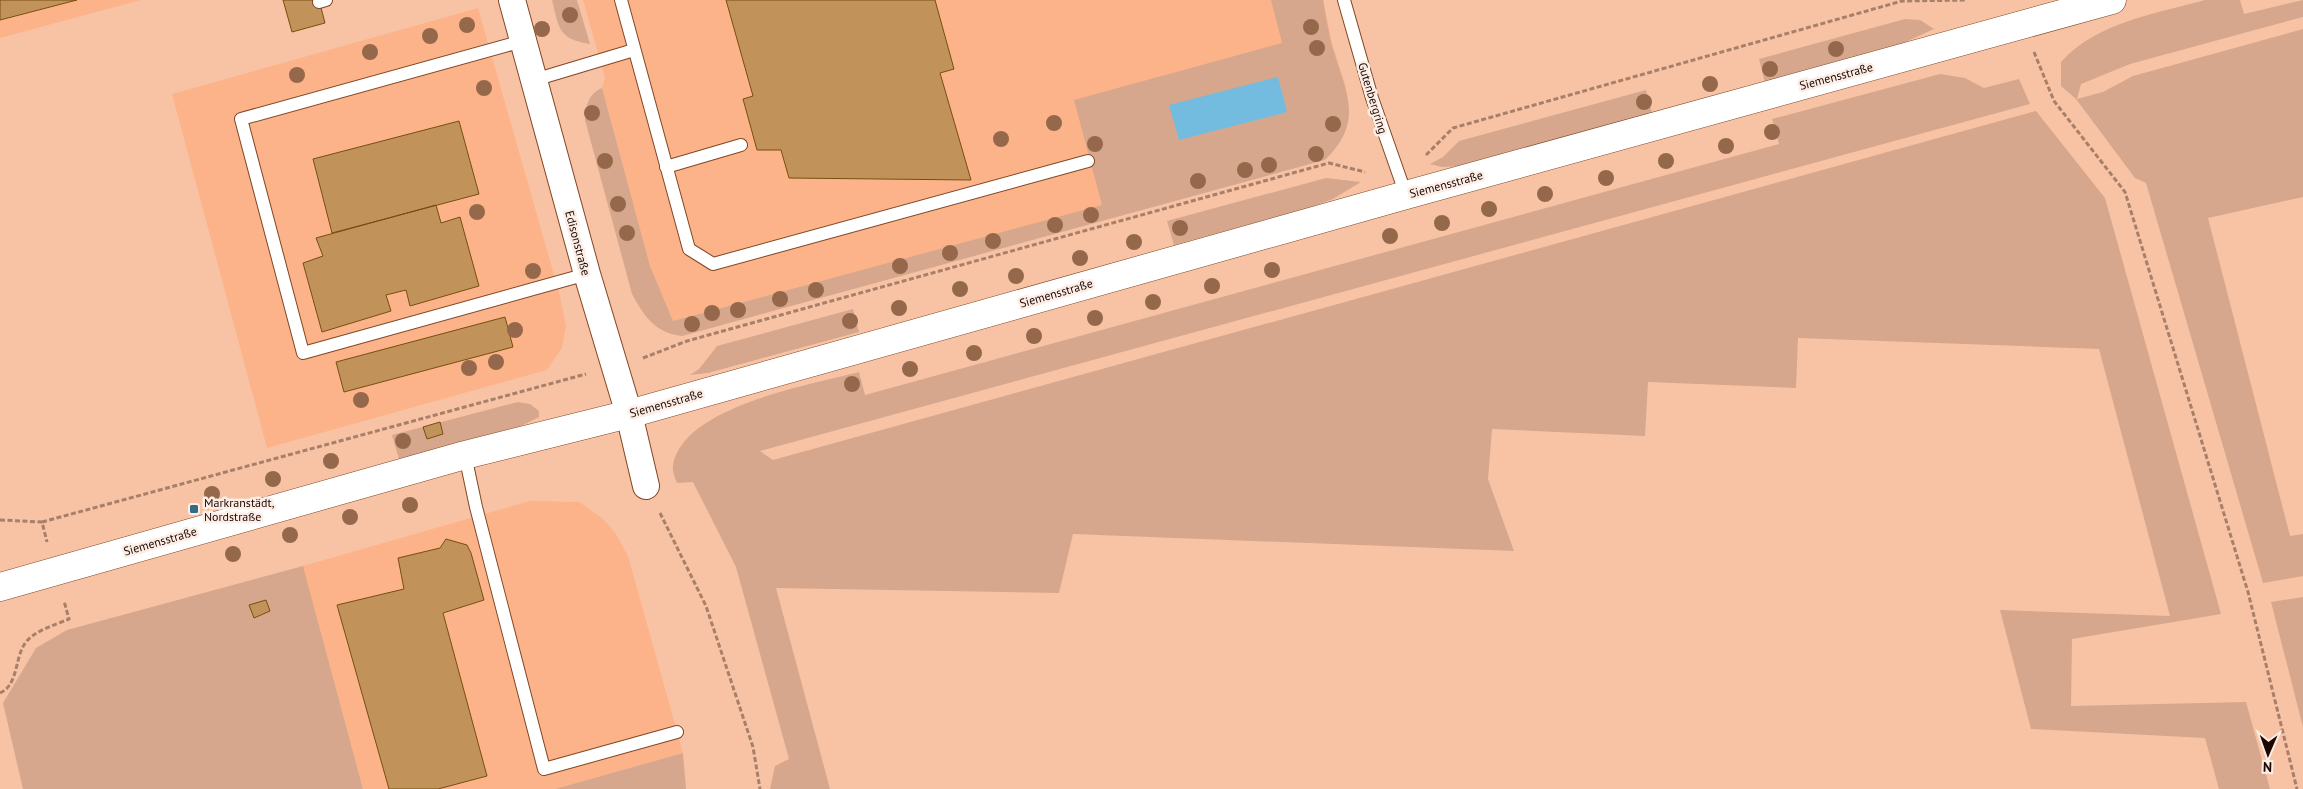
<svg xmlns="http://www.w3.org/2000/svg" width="2303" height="789" font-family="'PT Sans',sans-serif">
  <rect width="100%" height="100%" fill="#f8c3a5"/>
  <!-- built -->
  <path fill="#fcb389" d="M0,0H141L0,38Z
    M583,0H1323L1332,43L1346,88L1103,205L673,321L650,266L602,88L605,78Z
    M478,8L560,296L566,326L562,348L547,370L267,448L172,94Z
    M530,501L579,502L602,518L616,534L628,556L683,753L555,789H363L303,566Z"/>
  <!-- green -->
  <path fill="#d6a78d" d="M552,0H577L590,44C558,39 559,28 552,0Z
    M1271,0H1323C1326,15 1328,31 1332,46C1346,92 1365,121 1325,160L682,336C655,333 644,316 632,294L585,120C586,106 588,94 602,88L650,266L673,321L1102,205L1074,100L1282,43Z
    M2205,0H2240L2244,14L2303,0V17L2130,64L2081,84L2077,99L2103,92L2133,76L2303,29V197L2208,218L2290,536L2303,534V576L2263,583L2146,183L2135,178L2076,99L2061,86V62C2097,22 2155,14 2205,0Z
    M1905,19L1920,20L1934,29L1892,48L1765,83L1759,59Z
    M1940,74L1965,78L1984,88L2019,79L2030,104L760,451L773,460L2036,111L2105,198L2221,614L2072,639L2071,706L2246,702L2270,789H2219L2205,738L2031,729L2000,610L2170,616L2099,349L1798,338L1796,388L1648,382L1645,436L1492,429L1488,479L1514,551L1073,534L1059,593L776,588L830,789H770L775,766L789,759L736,567L693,482L677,483C675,478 672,470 673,465C683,406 810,385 859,372L865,395L1779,144L1772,119Z
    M1646,90L1652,113L1463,166L1442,167L1430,164L1443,157L1459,141Z
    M1326,178L1361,182L1333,199L1308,208L1174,245L1167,221Z
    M853,309L859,332L708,373L690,375L699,369L717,346Z
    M518,402L530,404L539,411V417L521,426L399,459L392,435Z
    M303,566L363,789H23L3,703L36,648L67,630Z
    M2303,597V727L2271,602Z
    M683,753L686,789H555Z"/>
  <!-- water -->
  <path fill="#74bcdf" d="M1278,77L1287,112L1179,140L1169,105Z"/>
  <!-- building -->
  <path fill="#c1935b" stroke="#784e10" d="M0,0H77L0,20Z
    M283,0H319L325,23L292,32Z
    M726,0H935L954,69L940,73L971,180L789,178L781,150H757L743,99L753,96Z
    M459,121L479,194L332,233L313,159Z
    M436,205L441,223L460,217L479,286L410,306L406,290L386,295L391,311L322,332L303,263L323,256L316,238Z
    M505,317L513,347L344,392L336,362Z
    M440,422L443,434L427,439L423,427Z
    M446,539L467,545L471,553L484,600L443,613L487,776L438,789H389L337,605L404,589L398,558L440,548Z
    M266,600L270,611L254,618L249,605Z"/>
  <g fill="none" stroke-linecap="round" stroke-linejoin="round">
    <defs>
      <path id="service" d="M621,0L689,249L713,264L1088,161
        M1344,0L1372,98L1406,195
        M319,2L326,0
        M523,41L241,119L303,353L587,274
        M534,80L634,50
        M666,167L741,145
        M465,455L476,507L544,769L677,732"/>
      <path id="minor" d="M512,0L587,274L629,414L646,486"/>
      <path id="tertiary" d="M0,587L465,455L629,414L1406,195L2112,0"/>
    </defs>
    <!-- service casing -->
    <use href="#service" stroke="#814724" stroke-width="14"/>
    <!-- minor casing -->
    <use href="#minor" stroke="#814724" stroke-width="28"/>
    <!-- tertiary casing -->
    <use href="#tertiary" stroke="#814724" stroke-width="29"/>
    <!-- path -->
    <path stroke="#a87f69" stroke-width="3" stroke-dasharray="5 2.5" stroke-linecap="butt" d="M2034,52L2054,101L2125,192L2248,592L2297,789
      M1426,155L1453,128L1902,1L1967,0
      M643,358L687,341L1329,163L1365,172
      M660,513L706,606L753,747L760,789
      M0,520L42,522L47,542
      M42,522L586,374
      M0,693C18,685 15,659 24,645C32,631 55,625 69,619L64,601"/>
    <!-- service -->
    <use href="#service" stroke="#fff" stroke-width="12"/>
    <!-- minor -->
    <use href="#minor" stroke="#fff" stroke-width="26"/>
    <!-- tertiary -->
    <use href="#tertiary" stroke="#fff" stroke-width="28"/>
  </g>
  <!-- trees -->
  <g fill="#95684b">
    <circle cx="570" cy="15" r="8"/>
    <circle cx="467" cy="25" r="8"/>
    <circle cx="1311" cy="27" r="8"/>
    <circle cx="542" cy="29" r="8"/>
    <circle cx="430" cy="36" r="8"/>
    <circle cx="1317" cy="48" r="8"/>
    <circle cx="1836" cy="49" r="8"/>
    <circle cx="370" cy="52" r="8"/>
    <circle cx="1770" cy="69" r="8"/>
    <circle cx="297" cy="75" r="8"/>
    <circle cx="1710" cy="84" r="8"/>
    <circle cx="484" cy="88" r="8"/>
    <circle cx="1644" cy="102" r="8"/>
    <circle cx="592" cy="113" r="8"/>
    <circle cx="1054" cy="123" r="8"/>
    <circle cx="1333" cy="124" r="8"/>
    <circle cx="1772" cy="132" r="8"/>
    <circle cx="1001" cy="139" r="8"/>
    <circle cx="1095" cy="144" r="8"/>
    <circle cx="1726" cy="146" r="8"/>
    <circle cx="1316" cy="154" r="8"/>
    <circle cx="605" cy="161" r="8"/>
    <circle cx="1666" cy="161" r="8"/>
    <circle cx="1269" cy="165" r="8"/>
    <circle cx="1245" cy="170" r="8"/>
    <circle cx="1606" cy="178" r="8"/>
    <circle cx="1198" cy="181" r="8"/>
    <circle cx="1545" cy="194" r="8"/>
    <circle cx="618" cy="204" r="8"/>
    <circle cx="1489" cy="209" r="8"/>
    <circle cx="477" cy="212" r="8"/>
    <circle cx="1091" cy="215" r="8"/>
    <circle cx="1442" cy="223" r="8"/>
    <circle cx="1055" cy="225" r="8"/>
    <circle cx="1180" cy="228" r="8"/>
    <circle cx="627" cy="233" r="8"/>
    <circle cx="1390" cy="236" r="8"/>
    <circle cx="993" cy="241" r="8"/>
    <circle cx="1134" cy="242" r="8"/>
    <circle cx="950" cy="253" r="8"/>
    <circle cx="1080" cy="258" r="8"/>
    <circle cx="900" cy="266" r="8"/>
    <circle cx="1272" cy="270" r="8"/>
    <circle cx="533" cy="271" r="8"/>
    <circle cx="1016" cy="276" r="8"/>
    <circle cx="1212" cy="286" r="8"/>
    <circle cx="960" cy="289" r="8"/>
    <circle cx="816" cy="290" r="8"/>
    <circle cx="780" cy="299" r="8"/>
    <circle cx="1153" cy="302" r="8"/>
    <circle cx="899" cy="308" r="8"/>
    <circle cx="738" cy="310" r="8"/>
    <circle cx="712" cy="313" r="8"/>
    <circle cx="1095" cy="318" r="8"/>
    <circle cx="850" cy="321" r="8"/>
    <circle cx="692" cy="324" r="8"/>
    <circle cx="515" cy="330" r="8"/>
    <circle cx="1034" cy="336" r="8"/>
    <circle cx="974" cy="353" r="8"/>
    <circle cx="496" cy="362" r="8"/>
    <circle cx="469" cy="368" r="8"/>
    <circle cx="910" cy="369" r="8"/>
    <circle cx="852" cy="384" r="8"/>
    <circle cx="361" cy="400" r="8"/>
    <circle cx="403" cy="441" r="8"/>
    <circle cx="331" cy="461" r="8"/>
    <circle cx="273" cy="479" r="8"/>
    <circle cx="212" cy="494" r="8"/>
    <circle cx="410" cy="505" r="8"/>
    <circle cx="350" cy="517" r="8"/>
    <circle cx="290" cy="535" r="8"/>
    <circle cx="233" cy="554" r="8"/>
  </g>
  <!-- markers -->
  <rect fill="#336b85" stroke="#fceee6" stroke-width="2" x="189" y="504" width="10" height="10" rx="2.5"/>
  <g text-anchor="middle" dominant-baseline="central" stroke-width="5" stroke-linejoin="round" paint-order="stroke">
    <!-- street labels -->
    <g font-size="12" fill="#1d0700" stroke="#fceee6">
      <text transform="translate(1836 76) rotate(-15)">Siemensstraße</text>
      <text transform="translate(1373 98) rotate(73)">Gutenbergring</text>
      <text transform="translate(1446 184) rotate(-15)">Siemensstraße</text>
      <text transform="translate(578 243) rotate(75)">Edisonstraße</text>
      <text transform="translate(1056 293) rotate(-16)">Siemensstraße</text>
      <text transform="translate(666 403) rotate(-16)">Siemensstraße</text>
      <text transform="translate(160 541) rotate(-16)">Siemensstraße</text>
    </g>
    <!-- poi labels -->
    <g font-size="12" fill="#1d0700" stroke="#fceee6" text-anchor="start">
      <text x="204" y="502">Markranstädt,<tspan x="204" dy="14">Nordstraße</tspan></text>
    </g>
  </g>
  <!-- north arrow -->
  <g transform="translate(2268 754) rotate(182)" stroke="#fceee6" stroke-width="4" paint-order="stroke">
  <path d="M0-4L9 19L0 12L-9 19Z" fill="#1d0700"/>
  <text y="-8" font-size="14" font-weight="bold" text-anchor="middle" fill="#1d0700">N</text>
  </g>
</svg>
